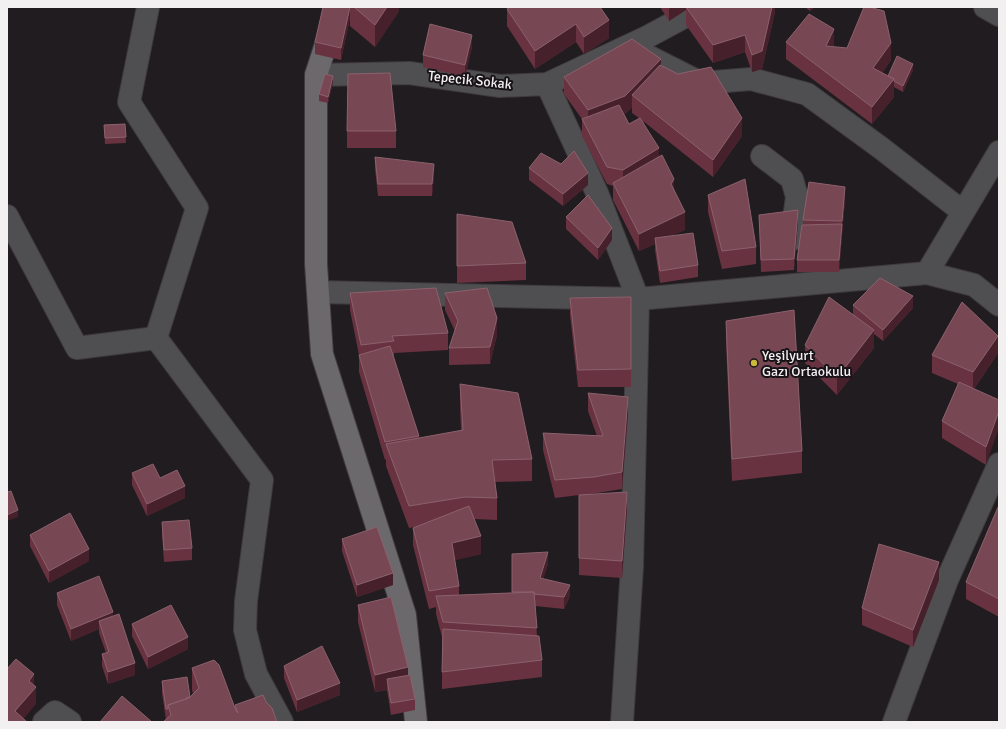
<svg xmlns="http://www.w3.org/2000/svg" width="1006" height="729" font-family="Signika,sans-serif">
  <rect width="100%" height="100%" fill="#211c1f"/>
  <g fill="none" stroke-linecap="round" stroke-linejoin="round">
    <defs>
      <path id="minor" d="M148,7L129,102L197,208L156,338
        M985,7L999,15
        M636,50L701,83L751,79L807,94L881,148L963,212
        M316,75L409,73L500,86L547,84L647,37L703,7
        M547,84L597,193L638,299L632,567L622,722
        M762,156L792,179L797,197L791,240
        M7,216L77,348L156,338L262,480L246,601L245,630L256,674L282,722
        M927,273L999,152
        M318,292L638,299L927,273L974,285L999,305
        M44,722L55,712L70,722
        M894,722L947,580L999,464"/>
      <path id="secondary" d="M338,7L316,75V264L322,354L405,615L416,722"/>
    </defs>
    <!-- minor casing -->
    <use href="#minor" stroke="#3e3a3d" stroke-width="24"/>
    <!-- secondary casing -->
    <use href="#secondary" stroke="#3e3a3d" stroke-width="24"/>
    <!-- minor -->
    <use href="#minor" stroke="#4f4e50" stroke-width="22"/>
    <!-- secondary -->
    <use href="#secondary" stroke="#6b696c" stroke-width="22"/>
  </g>
  <!-- wall -->
  <path fill="#693241" fill-rule="evenodd" d="M323,7H399V11L375,47L350,26V18L341,60L315,54V42Z
    M600,7L609,38L584,54L576,42L535,69L507,26V9Z
    M660,7H775V12L762,69L752,72L745,52L713,63L686,25V10L669,21Z
    M805,7H815L810,11Z
    M786,42L834,46V47L891,60L882,73L888,76L913,70L903,92L894,87V97L872,124L786,59Z
    M472,47L465,77L423,67V55Z
    M661,66L742,136L713,177L643,121L674,189L685,230L672,235L698,265V277L660,283L655,250V244L639,251L613,200V186L607,184L582,136V119L564,94V77ZM632,107V113L639,118L629,124L624,114H625Z
    M333,82L328,103L319,101V94Z
    M125,124L126,143L105,144L104,125Z
    M347,131H396V148H347Z
    M375,157L434,176L432,196H378L375,169Z
    M529,168L588,185L563,206L529,180Z
    M708,195L756,247V264L722,269L708,212Z
    M845,199L839,272H797V260L803,225V220Z
    M457,214L526,263V280L457,283Z
    M759,215L798,222L794,270L761,272Z
    M566,217L612,240L598,260L566,229Z
    M350,293L448,333V350L394,353V358L419,438L461,431L460,406V384L532,459V481L495,482L497,498V520L474,519L481,554L454,560L459,586V595L512,593V554L548,564L543,579L570,596L564,609L535,606L537,636L542,660V677L442,689V637L436,614V607L429,609L413,545V528L415,527L409,528L386,466V459L385,460L359,372V355L350,310Z
    M445,293L497,335L490,364L449,365V348L455,331L445,310Z
    M631,297V387H578L570,315V298Z
    M853,305L913,308L883,341L874,334V348L837,395L805,363V345L853,315Z
    M726,321L802,451V473L732,481L726,343Z
    M998,353L974,389L999,400L986,465L942,438V421L958,384L932,373V355Z
    M588,393L628,414L622,489L591,494L627,510L622,578L579,575V495L555,498L543,450V433L597,436L588,411Z
    M132,473L160,478L185,498L147,516L132,485Z
    M999,507V617L966,599V582Z
    M162,522L192,548V560L164,562L162,534Z
    M30,535L89,561L49,583L30,546Z
    M342,539L393,585L357,597L342,551Z
    M939,580L913,647L862,625V608Z
    M57,593L113,616L135,675L108,684L102,666V654L106,653L99,633V629L71,641L57,605Z
    M358,605L408,675L415,699V710L391,715L387,690L375,692L358,622Z
    M132,624L188,649L148,669L132,636Z
    M284,666L340,695L297,712L284,678Z
    M192,668L235,709V705L266,702L277,722L166,720L162,693V681L190,697L193,694L192,690Z"/>
  <!-- shaded-wall -->
  <path fill="#46212c" d="M350,7V18L341,60V48Z
    M387,7H399V11L375,47V25Z
    M672,7H690H686V10L669,21V9Z
    M772,7H775V12L762,69L752,72V55Z
    M810,7H815L810,11Z
    M609,20V38L584,54V37Z
    M576,24V42L535,69V51Z
    M834,29V46L826,64V46Z
    M472,35V47L465,77V65Z
    M745,35V52L713,63V45Z
    M891,43V60L873,85V68Z
    M661,59V76L632,95V107L625,114L588,127V110Z
    M913,64V70L903,92V86Z
    M333,76V82L328,103V97Z
    M894,79V97L872,124V107Z
    M742,118V136L713,177V160Z
    M659,148V165L623,188V170Z
    M434,164V176L432,196V184Z
    M588,173V185L563,206V194Z
    M674,179V196L671,184Z
    M845,187V199L839,272V260Z
    M798,210V222L794,270V259Z
    M685,212V230L656,243L655,238V244L639,251V234Z
    M612,228V240L598,260V248Z
    M913,296V308L883,341V330Z
    M497,318V335L490,364V347Z
    M874,330V348L837,395V378Z
    M998,336V353L973,390V372Z
    M628,397V414L622,489V472Z
    M999,411V428L986,465V447Z
    M185,486V498L147,516V504Z
    M627,492V510L622,578V561Z
    M18,510V517L7,521V515Z
    M481,536V554L452,561V543Z
    M89,549V561L49,583V571Z
    M548,552V564L540,590V578Z
    M939,562V580L913,647V630Z
    M393,573V585L357,597V585Z
    M570,585V596L564,609V597Z
    M113,612V624L99,621V629L71,641V629Z
    M188,637V649L148,669V657Z
    M135,663V675L108,684V672Z
    M408,667V685L387,679V690L375,692V675Z
    M34,674V689L36,687V704L21,722L15,711L29,681Z
    M340,683V695L297,712V700Z"/>
  <!-- building -->
  <path fill="#784754" stroke="#8b616d" d="M323,7H350L341,48L315,42Z
    M354,7H387L375,25Z
    M510,7H600L609,20L584,37L576,24L535,51L507,9Z
    M686,7H772L762,51L752,55L745,35L713,45Z
    M864,7H869L884,11L891,43L873,68L894,79L872,107L786,42L809,14L834,29L826,46L847,48Z
    M430,24L472,35L465,65L423,55Z
    M632,39L661,59L625,96L588,110L564,77Z
    M897,56L913,64L903,86L894,81V79L888,76Z
    M660,65L678,74L711,67L742,118L713,160L632,95Z
    M390,73L396,131H347L348,74Z
    M325,74L333,76L328,97L319,94Z
    M619,105L629,124L640,118L659,148L623,170L607,167L582,119Z
    M125,124L126,137L105,138L104,125Z
    M574,151L588,173L563,194L529,168L541,153L561,164Z
    M662,155L674,179L671,184L685,212L639,234L613,183Z
    M375,157L434,164L432,184H378Z
    M745,179L756,247L722,251L708,195Z
    M809,182L845,187L842,221L803,220Z
    M588,195L612,228L598,248L566,217Z
    M798,210L794,259L761,260L759,215Z
    M457,214L512,222L526,263L457,266Z
    M842,224L839,260H797L802,225Z
    M693,233L698,265L660,271L655,238Z
    M880,278L913,296L883,330L853,305Z
    M436,288L448,333L392,336L394,341L361,345L350,293Z
    M487,288L497,318L490,347L449,348L458,321L445,293Z
    M631,297V369L578,370L570,298Z
    M829,297L874,330L837,378L805,345Z
    M962,302L998,336L973,372L932,355Z
    M794,310L802,451L732,459L726,321Z
    M390,346L419,436L385,442L359,355Z
    M959,382L999,400V411L986,447L942,421Z
    M460,384L518,393L532,459L492,460L497,498L465,497L409,506L386,444L463,430Z
    M588,393L628,397L622,472L594,477L555,480L543,433L603,436Z
    M153,464L160,478L177,470L185,486L147,504L132,473Z
    M11,491L18,510L7,515V492Z
    M627,492L622,561L579,558V495Z
    M469,506L481,536L452,543L459,586L429,591L413,528Z
    M998,507H999V599L966,582Z
    M70,513L89,549L49,571L30,535Z
    M189,520L192,548L164,550L162,522Z
    M377,527L393,573L357,585L342,539Z
    M879,544L939,562L913,630L862,608Z
    M548,552L540,578L570,585L564,597L534,594V592H512V554Z
    M99,576L113,612L71,629L57,593Z
    M534,592L537,628L443,622L436,596Z
    M391,597L408,667L375,675L358,605Z
    M171,605L188,637L148,657L132,624Z
    M119,614L135,663L108,672L102,654L109,652L99,621Z
    M443,629L539,636L542,660L442,672Z
    M322,646L340,683L297,700L284,666Z
    M16,659L34,674L29,681L36,687L15,711L27,722H7V669Z
    M214,660L219,665L236,711L238,713L235,705L263,695L266,702L272,708L277,722H163L171,715L168,705L189,698L199,688L192,668Z
    M410,675L415,699L391,703L387,679Z
    M187,677L190,697L186,698V699L168,705V709H166L162,681Z
    M122,696L152,722H100Z"/>
  <!-- markers -->
  <circle fill="#c9ba3a" stroke="#171316" stroke-width="1.5" cx="754" cy="363" r="4"/>
  <g text-anchor="middle" dominant-baseline="central" stroke-width="4" stroke-linejoin="round" paint-order="stroke">
    <!-- street labels -->
    <g font-size="14" fill="#f3f0f2" stroke="#171316">
      <text transform="translate(470 80) rotate(6)">Tepecik Sokak</text>
    </g>
    <!-- poi labels -->
    <g font-size="14" fill="#f3f0f2" stroke="#171316" text-anchor="start">
      <text x="762" y="355">Yeşilyurt<tspan x="762" dy="16">Gazı Ortaokulu</tspan></text>
    </g>
  </g>
  <!-- border -->
  <rect width="1006" height="729" fill="none" stroke="#f3f0f2" stroke-width="16"/>
</svg>
